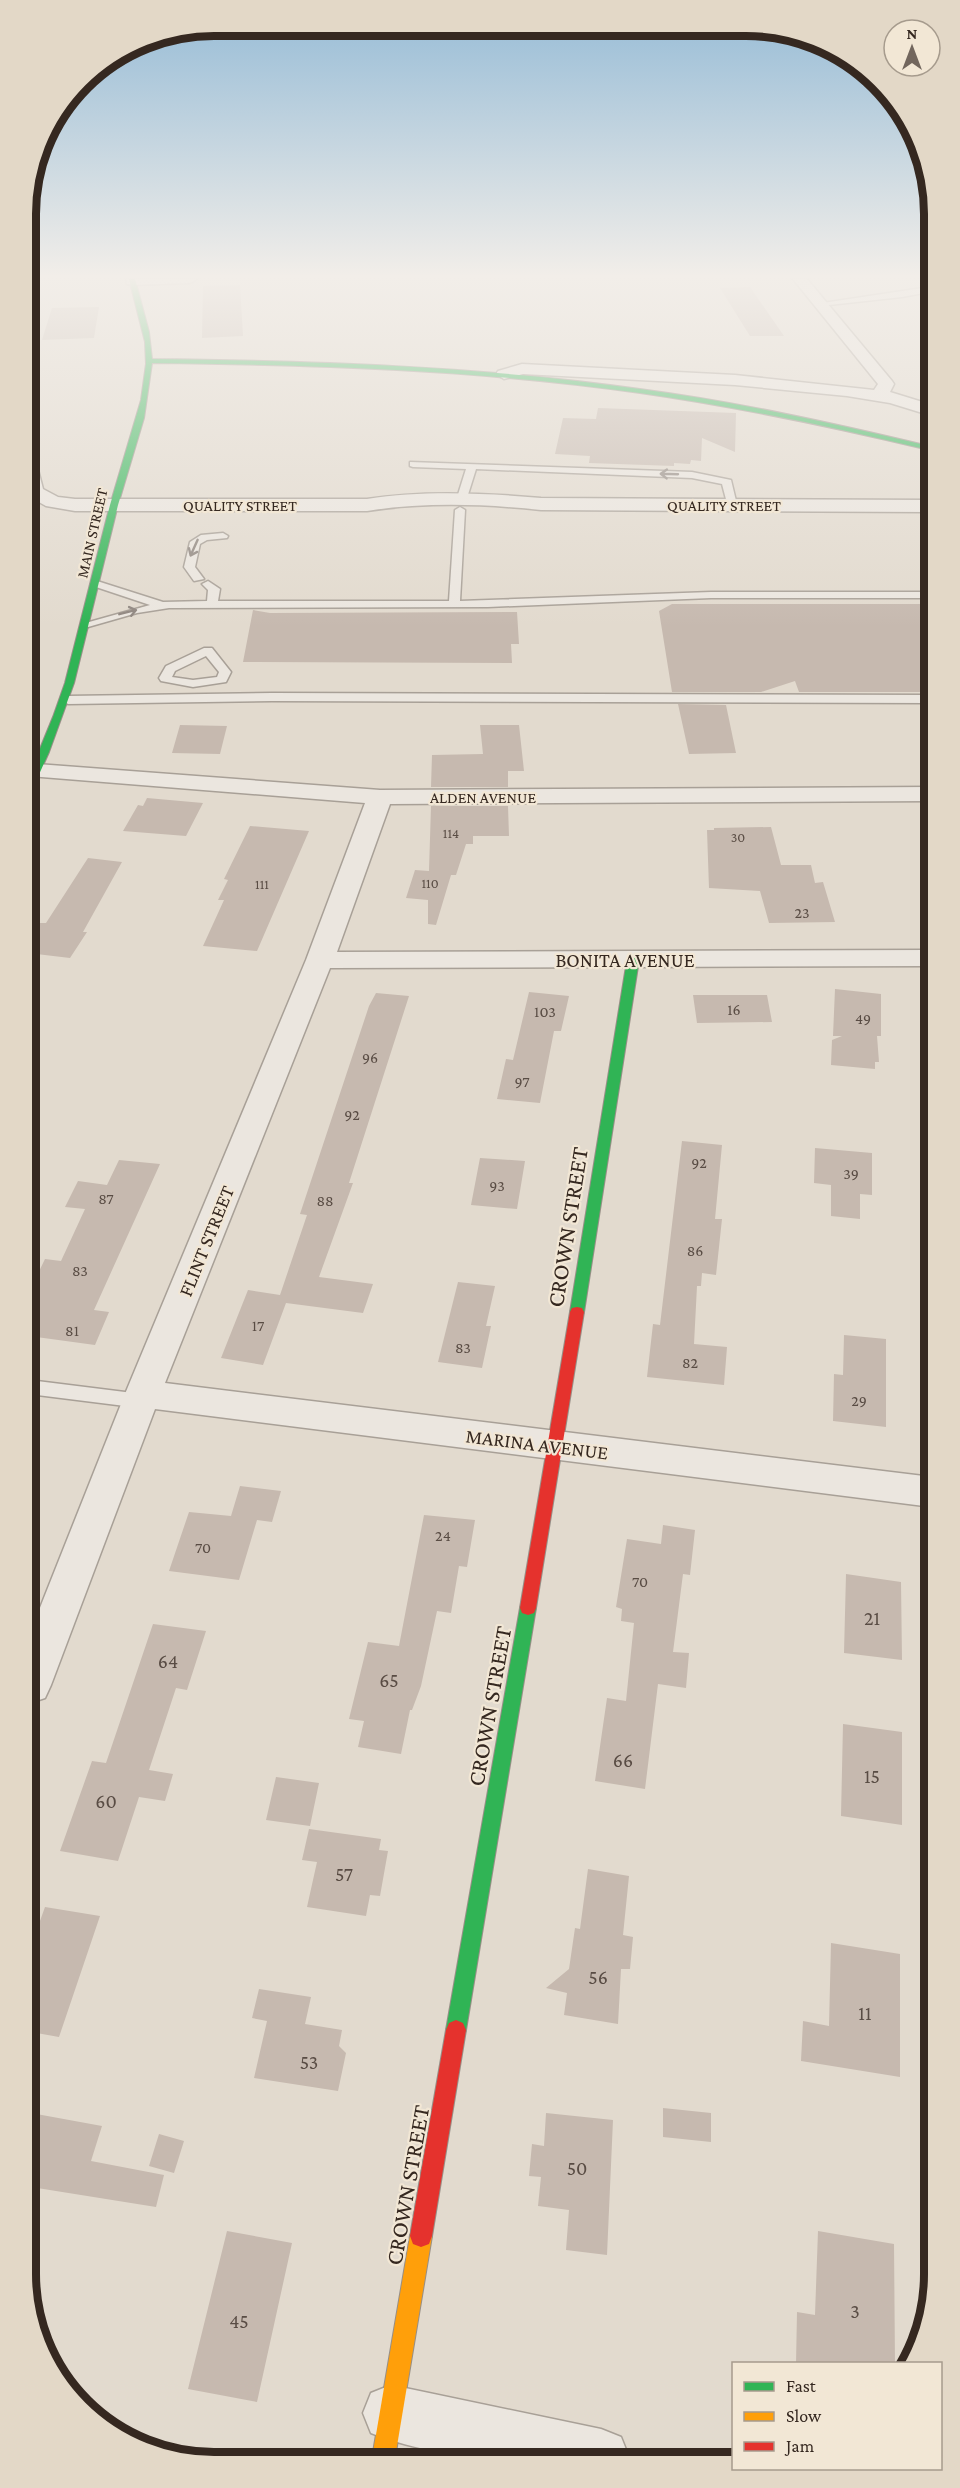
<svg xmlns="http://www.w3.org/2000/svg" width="960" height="2488" font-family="'Crimson Pro',serif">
  <rect width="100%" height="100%" fill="#e2dace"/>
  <!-- building -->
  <path fill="#c6b9af" d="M240,285L243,336L202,338L203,286Z
    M750,287L784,336H750L720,288Z
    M99,307L94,338L42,340L52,308Z
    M598,408L736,413L735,452L702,438L701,461L691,460L690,464L674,463V466L589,463L590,456L555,454L563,418L596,419Z
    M672,604H929L930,692H799L795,681L761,692H672L659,611Z
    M253,610L270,613L517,612L519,644H511L512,663L243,662Z
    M678,704L726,705L736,753L689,754Z
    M180,725L227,726L220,754L172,753Z
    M480,725H519L524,771H508V787H431L432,755L483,754Z
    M147,798L203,803L186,836L123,831L138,805L143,806Z
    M431,806H508L509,836H473V844H466L456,875H451L436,925L428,924V900L406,898L415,870L429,871Z
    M250,826L309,831L257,951L203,946L224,900H218L228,880L224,879Z
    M771,827L781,865H811L815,883L823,882L835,922L769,923L760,891L709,888L707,830H714V828Z
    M88,858L122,862L83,932H87L70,958L28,953V929L35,928L38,923H46Z
    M835,989L881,994V1036H877L879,1062H875V1069L831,1065L832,1040L842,1036H833Z
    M529,992L569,996L561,1031H554L540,1103L497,1099L506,1059L513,1060Z
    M376,993L409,996L349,1183H353L319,1277L373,1284L363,1313L286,1303L263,1365L221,1358L248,1290L280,1295L307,1215L300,1214L369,1006Z
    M693,995H767L772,1022L697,1023Z
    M682,1141L722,1145L715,1219H722L716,1275L702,1273L701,1286H697L694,1344L727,1347L724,1385L647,1377L653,1324L660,1325Z
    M815,1148L872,1153V1195L860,1194V1219L831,1216V1185L814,1183Z
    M480,1158L525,1161L517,1209L471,1205Z
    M119,1160L160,1164L94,1310L109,1312L95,1345L29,1336V1292L45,1259L61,1261L85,1209L65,1207L78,1181L107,1185Z
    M458,1282L495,1286L486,1326H491L482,1368L438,1362Z
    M844,1335L886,1339V1427L833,1421L834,1374L843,1375Z
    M240,1486L281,1491L272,1522L257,1520L239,1580L169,1571L189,1512L231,1516Z
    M424,1515L475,1520L467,1567L459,1566L451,1613L437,1611L421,1686L412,1710H410L401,1754L358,1747L364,1721L349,1719L368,1642L399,1646Z
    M663,1525L695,1530L690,1575L683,1574L673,1652L689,1653L686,1688L658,1684L645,1789L595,1781L607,1698L626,1701L634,1623L621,1621L622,1609L616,1607L627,1539L661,1544Z
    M846,1574L901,1582L902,1660L844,1653Z
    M153,1624L206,1631L187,1690L176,1688L149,1770L173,1774L165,1801L139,1797L118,1861L60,1851L92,1761L106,1763Z
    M843,1724L902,1732V1825L841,1816Z
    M276,1777L319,1783L310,1826L266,1820Z
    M309,1829L381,1839L379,1850L388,1851L380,1896L370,1895L366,1916L307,1907L317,1862L302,1860Z
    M588,1869L629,1876L623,1935L633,1937L630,1969H621L618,2024L564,2015L567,1993L546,1988L569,1969L575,1928L580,1929Z
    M45,1907L100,1916L59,2037L31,2032V1946Z
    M831,1943L900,1954V2077L801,2061L803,2021L829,2026Z
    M259,1989L311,1997L305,2024L342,2030L339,2046L346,2053L338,2091L254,2078L267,2021L252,2018Z
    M663,2108L711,2113V2142L663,2137Z
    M31,2113L102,2126L91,2161L164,2175L156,2207L31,2187Z
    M546,2113L613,2120L607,2255L566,2250L569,2210L538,2206L541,2177L529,2176L532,2144L544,2146Z
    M159,2134L184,2141L174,2173L149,2166Z
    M227,2231L292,2243L257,2402L188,2389Z
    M818,2231L894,2244L895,2364H796L797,2312L815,2315Z"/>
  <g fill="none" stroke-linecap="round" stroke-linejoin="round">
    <defs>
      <path id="lane" d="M929,287V292L902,297L820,306L816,304Z
        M410,462L692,472L731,480L737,505L728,507L722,484L692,478L476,469L466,501L461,504L456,501L466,469L413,467L410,466Z
        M460,507L465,510L460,601L711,592H929V598H711L488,607L169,608L137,613L88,627L82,624L150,605L93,586L91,584L97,581L163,602L207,601L208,590L202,584L208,581L220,589L218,601H449L455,510Z
        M223,533L228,536L227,538L207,540L200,544L195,567L204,579L194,581L184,567L190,542L201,535Z
        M204,648H212L231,672L226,682L193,687L161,681L159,678L166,666ZM206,656L219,672L217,677L193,680L172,677L175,671Z
        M272,693L930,695V703L272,701L68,704L62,700L68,696Z
        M29,1380L141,1394L148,1396L151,1401L148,1406L141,1408L29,1394Z"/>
      <path id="street" d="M126,279H197L190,283L132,285L127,284Z
        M793,279H807L892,381L894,384L890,392L929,404V415L890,403L847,396L735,385L523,374L504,379L496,374L498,371L522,364L735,375L874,390L878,384Z
        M27,457L36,462L43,489L58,497L75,499H367C423,490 485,493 541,498L929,500V512L541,510C485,504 423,502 367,511H75L46,506L28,496Z
        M37,764L380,790L930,787V801L390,804L337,952L930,950V966L330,968L165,1383L932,1477V1507L155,1409L51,1685L45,1698L30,1703V1633L125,1394L306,960L365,803L29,776V766Z
        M391,2385L601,2429L621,2437L629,2457C543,2457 453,2466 371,2433L363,2413L371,2393Z"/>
      <path id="fast" d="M129,279H135L149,332L152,359C315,361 479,366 640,389C738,402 833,423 929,446V450C833,427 738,407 640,393C479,370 315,365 152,363L144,418L118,505L74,683L49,752L33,788L28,791V778L53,717L65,683L110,505L141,400L146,364L145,342Z
        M633,957L639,960L584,1312L582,1316H572L570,1312L627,960Z
        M528,1601L534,1603L536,1608L466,2030L463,2037L456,2040L449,2037L446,2030L520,1608L522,1603Z"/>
      <path id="slow" d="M421,2225L429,2228L432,2236L395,2458H372L410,2236L413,2228Z"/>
      <path id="jam" d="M577,1307L582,1308L584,1312L536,1608L534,1613L528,1615L522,1613L520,1608L570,1312L572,1308Z
        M456,2020L463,2023L466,2030L432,2236L429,2244L421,2247L413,2244L410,2236L446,2030L449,2023Z"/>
    </defs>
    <!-- lane casing -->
    <use href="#lane" stroke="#a8a097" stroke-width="3"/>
    <!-- street casing -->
    <use href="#street" stroke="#a8a097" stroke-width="3"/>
    <!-- fast casing -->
    <use href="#fast" stroke="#978f87" stroke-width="2"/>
    <!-- slow casing -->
    <use href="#slow" stroke="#978f87" stroke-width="2"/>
    <!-- jam casing -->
    <use href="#jam" stroke="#978f87" stroke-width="2"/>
    <!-- lane -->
    <use href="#lane" fill="#ebe6df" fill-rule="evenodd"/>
    <!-- street -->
    <use href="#street" fill="#ebe6df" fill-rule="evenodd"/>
    <!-- fast -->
    <use href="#fast" fill="#30b455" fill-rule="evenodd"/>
    <!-- slow -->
    <use href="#slow" fill="#ff9f0a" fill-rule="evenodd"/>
    <!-- jam -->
    <use href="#jam" fill="#e5322d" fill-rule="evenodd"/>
  </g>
  <!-- one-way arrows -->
  <defs><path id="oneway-shaft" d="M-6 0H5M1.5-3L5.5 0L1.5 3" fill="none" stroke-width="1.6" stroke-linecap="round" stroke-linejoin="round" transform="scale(1.5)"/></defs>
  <g stroke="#908780">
    <use href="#oneway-shaft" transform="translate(669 474) rotate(-178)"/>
    <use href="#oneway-shaft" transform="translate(194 548) rotate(114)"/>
    <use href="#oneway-shaft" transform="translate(128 612) rotate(-14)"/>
  </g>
  <!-- sky -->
  <linearGradient id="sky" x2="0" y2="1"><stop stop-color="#95bbd6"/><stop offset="0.44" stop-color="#f2eee9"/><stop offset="1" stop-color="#f2eee9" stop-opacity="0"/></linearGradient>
  <rect width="960" height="627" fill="url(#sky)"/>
  <g text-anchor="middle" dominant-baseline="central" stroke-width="4.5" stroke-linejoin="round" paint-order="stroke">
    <!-- far-number labels -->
    <g font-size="14" fill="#594c44">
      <text x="451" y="833">114</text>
      <text x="738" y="837">30</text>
      <text x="430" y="883">110</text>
      <text x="262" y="884">111</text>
    </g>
    <!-- far-street labels -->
    <g font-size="16" fill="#352820" stroke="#f2e7d5">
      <text x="240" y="505">QUALITY STREET</text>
      <text x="724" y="505">QUALITY STREET</text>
      <text transform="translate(92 533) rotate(-77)">MAIN STREET</text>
      <text x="483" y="797">ALDEN AVENUE</text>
    </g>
    <!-- number labels -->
    <g font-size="16" fill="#594c44">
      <text x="802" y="912">23</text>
      <text x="734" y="1009">16</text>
      <text x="545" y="1011">103</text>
      <text x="863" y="1018">49</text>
      <text x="370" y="1057">96</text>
      <text x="522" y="1081">97</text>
      <text x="352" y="1114">92</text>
      <text x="699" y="1162">92</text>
      <text x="851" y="1173">39</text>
      <text x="497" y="1185">93</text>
      <text x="106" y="1198">87</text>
      <text x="325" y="1200">88</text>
      <text x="695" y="1250">86</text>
      <text x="80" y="1270">83</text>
      <text x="258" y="1325">17</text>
      <text x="72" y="1330">81</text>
      <text x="463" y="1347">83</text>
      <text x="690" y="1362">82</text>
      <text x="859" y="1400">29</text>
      <text x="443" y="1535">24</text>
      <text x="203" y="1547">70</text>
      <text x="640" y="1581">70</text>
    </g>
    <!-- street labels -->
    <g font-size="20" fill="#352820" stroke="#f2e7d5">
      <text x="625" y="960">BONITA AVENUE</text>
      <text transform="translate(206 1241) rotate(-68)">FLINT STREET</text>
      <text transform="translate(537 1444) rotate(7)">MARINA AVENUE</text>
    </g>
    <!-- near-number labels -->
    <g font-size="20" fill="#594c44">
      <text x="872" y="1618">21</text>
      <text x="168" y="1661">64</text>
      <text x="389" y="1680">65</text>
      <text x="623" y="1760">66</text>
      <text x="872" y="1776">15</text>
      <text x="106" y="1801">60</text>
      <text x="344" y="1874">57</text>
      <text x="598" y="1977">56</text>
      <text x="865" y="2013">11</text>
      <text x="309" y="2062">53</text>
      <text x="577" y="2168">50</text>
      <text x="855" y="2311">3</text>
      <text x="239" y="2321">45</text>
    </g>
    <!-- near-street labels -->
    <g font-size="24" fill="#352820" stroke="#f2e7d5">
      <text transform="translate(567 1227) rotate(-81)">CROWN STREET</text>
      <text transform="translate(489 1706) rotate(-80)">CROWN STREET</text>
      <text transform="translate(407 2185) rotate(-80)">CROWN STREET</text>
    </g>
  </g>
  <!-- crop -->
  <path d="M0 0H960V2488H0ZM214 36H746A178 178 0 0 1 924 214V2274A178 178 0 0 1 746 2452H214A178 178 0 0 1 36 2274V214A178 178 0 0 1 214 36Z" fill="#e3d8c7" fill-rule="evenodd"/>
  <path fill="none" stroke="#352820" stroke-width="8" d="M214 36H746A178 178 0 0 1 924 214V2274A178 178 0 0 1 746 2452H214A178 178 0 0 1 36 2274V214A178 178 0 0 1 214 36Z"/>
  <!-- legend -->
  <rect x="732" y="2362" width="210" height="108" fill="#f2e7d5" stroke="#a69b8d" stroke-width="1.5"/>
  <rect x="744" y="2382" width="30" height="9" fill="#30b455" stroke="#a69b8d" stroke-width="1.5"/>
  <text x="786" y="2392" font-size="18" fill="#352820">Fast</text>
  <rect x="744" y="2412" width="30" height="9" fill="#ff9f0a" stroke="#a69b8d" stroke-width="1.5"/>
  <text x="786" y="2422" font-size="18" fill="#352820">Slow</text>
  <rect x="744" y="2442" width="30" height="9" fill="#e5322d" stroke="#a69b8d" stroke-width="1.5"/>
  <text x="786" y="2452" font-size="18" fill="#352820">Jam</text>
  <!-- north arrow -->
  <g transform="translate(912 48)"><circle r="28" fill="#f2e7d5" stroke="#a69b8d" stroke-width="1.5"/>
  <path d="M0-4.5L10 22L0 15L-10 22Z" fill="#72665d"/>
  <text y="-9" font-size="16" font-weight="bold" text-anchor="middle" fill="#352820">N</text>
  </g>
</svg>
